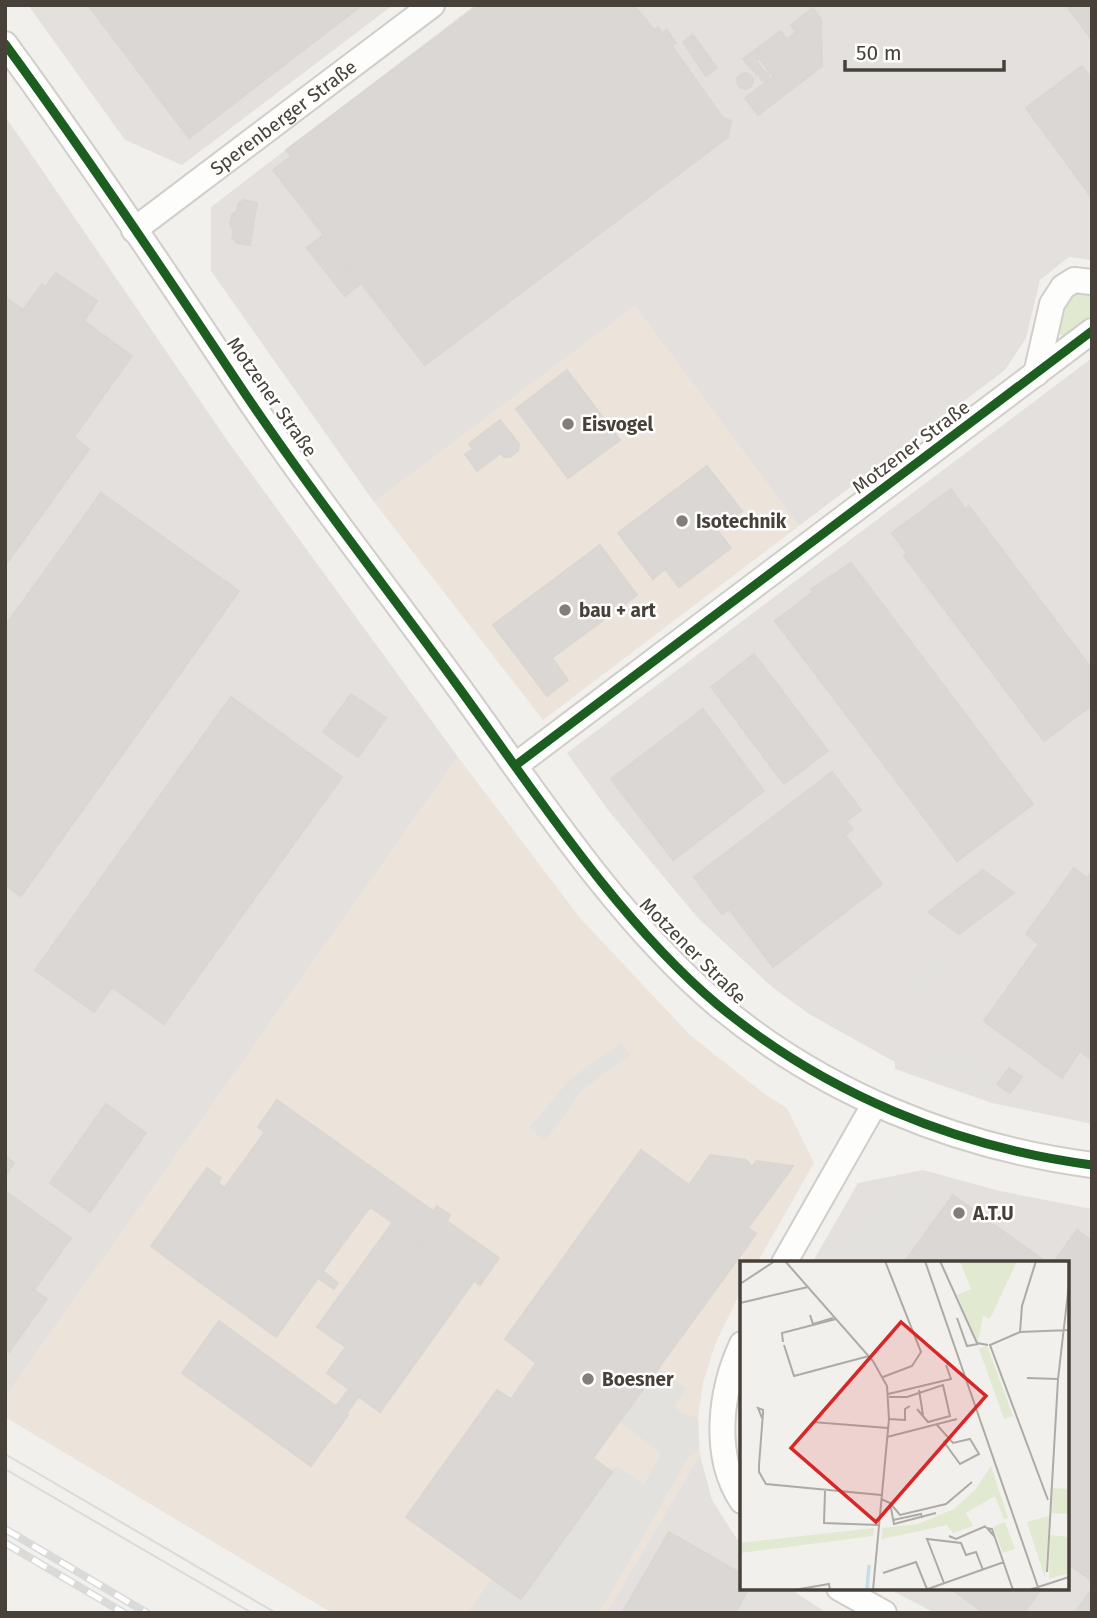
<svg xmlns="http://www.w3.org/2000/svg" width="1097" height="1618" font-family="'Fira Sans',sans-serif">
  <rect width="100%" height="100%" fill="#f2f0ed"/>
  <!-- commercial -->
  <path fill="#ece3db" d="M635,306L799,526L543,720L374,502Z
    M458,757L580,918L690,1035L766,1095L787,1108L814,1163L757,1263H742V1289L716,1342L703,1383L698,1418L700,1455L606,1613H332L5,1417V1397Z"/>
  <!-- industrial -->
  <path fill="#e3e0dd" d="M28,5H393L182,165L125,140Z
    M475,5H1092V260L1069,257L1040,280L1026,338L1005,370L799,526L635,306L374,502L211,271V207Z
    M5,116L229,443L458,757L5,1397Z
    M1092,358V1124L992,1103L895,1069V1062L809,1014L772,987L698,918L608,810L567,753Z
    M923,1170L1000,1191L1092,1209V1613H935L887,1588H1067V1263H812L858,1183Z
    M700,1455L712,1500L742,1547V1588H789L827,1613H606Z"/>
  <!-- green -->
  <path fill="#e1e9d0" d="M1078,291L1092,295V319L1064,337L1059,333L1065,302Z"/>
  <!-- parking -->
  <path fill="#e3e1de" d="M922,958L949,960L947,981L921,979L918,1009L903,1008L905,978L921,979Z
    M620,1043L630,1055L582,1090L545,1141L529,1128L570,1079Z
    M928,1046L997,1070L992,1084L923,1061Z
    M892,1186H920L937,1197L890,1263H829L866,1212L871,1215Z
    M659,1368L686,1388L675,1406L681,1413L698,1418L699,1448L688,1458L599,1613H468L492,1578L521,1599L616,1465L644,1484L661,1454L620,1422Z"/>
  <!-- building -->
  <path fill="#dad7d4" stroke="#dad7d3" stroke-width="2" d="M88,5H362L189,138Z
    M479,5H634L654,30L658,27L662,33L667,30L676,43L672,46L723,118L731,121L728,137L425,365L273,170L292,156L286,150Z
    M1066,5H1092V40Z
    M813,8L821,19L822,66L758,115L745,98L773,77L754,51L780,31L787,39L796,32L791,25Z
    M693,35L717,68L706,76L683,42Z
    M754,51L759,59L749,66L743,59Z
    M758,63L763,70L757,75L751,68Z
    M1082,66L1092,79V198L1026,108Z
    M759.5 76a4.5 4.5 0 1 1 9 0a4.5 4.5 0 1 1-9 0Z
    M737 81a8 8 0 1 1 16 0a8 8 0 1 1-16 0Z
    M244,200L257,203L250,245L237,243L232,238L234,230L230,225L232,214L237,211L238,204Z
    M323,235L360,284L345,296L307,248Z
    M56,273L97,301L84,321L132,356L74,437L89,449L5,566V297L23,310L42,284L45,287Z
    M567,370L620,440L568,478L516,409Z
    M500,420L519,444L518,451L510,457H504L501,453L477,471L465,454L473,449L469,444Z
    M707,466L742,511L717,530L731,548L679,587L665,569L653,579L618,533Z
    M951,489L965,509L907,553L892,533Z
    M101,493L239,591L21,896L5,885V626Z
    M969,506L1092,669V705L1044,741L904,556Z
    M600,545L637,595L552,658L568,680L547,696L493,625Z
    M851,563L880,601L804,659L775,621L813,592L811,589Z
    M880,601L1033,804L957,861L804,659Z
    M754,654L828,751L784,784L711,687Z
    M351,694L386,718L358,757L323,732Z
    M231,697L342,777L164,1024L112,987L94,1012L35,970Z
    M703,709L764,791L673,860L611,779Z
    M832,772L861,810L722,914L694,877Z
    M846,821L853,829L845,835L882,884L773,967L729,909Z
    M1074,868L1087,878L1092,871V1060L1080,1051L1062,1078L984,1021L1039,944L1026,934Z
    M983,870L1014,893L959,934L928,912Z
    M1009,1068L1022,1077L1010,1093L997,1084Z
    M277,1100L433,1211L437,1206L450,1215L447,1221L499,1258L480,1285L258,1127Z
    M106,1104L146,1133L90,1212L50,1183Z
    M265,1132L370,1207L323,1271L338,1283L334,1289L318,1278L276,1337L171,1261Z
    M641,1150L689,1185L710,1155L746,1160L752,1167L756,1161L793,1166L748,1228L756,1233V1234L593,1458L612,1472L521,1599L406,1517L497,1390L511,1399L536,1363L505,1339Z
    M5,1156L14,1163L5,1176Z
    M207,1168L221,1178L218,1183L224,1188L171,1261L151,1246Z
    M5,1191L71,1238L34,1290L47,1299L9,1352L5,1349Z
    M953,1195L1004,1232L991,1250L1008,1263H904Z
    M393,1222L421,1242L346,1347L317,1327Z
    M1077,1230L1092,1241V1287L1067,1321V1263H1053Z
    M1004,1232L1048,1263H1008L991,1250Z
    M421,1243L474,1281L380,1412L327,1373Z
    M1091,1288H1092V1581L1067,1563V1321Z
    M219,1321L348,1415L311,1466L182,1373Z
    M349,1389L359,1396L347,1413L336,1406Z
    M669,1532L742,1574V1588H749L735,1613H622Z
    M950,1588H1042L1024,1613H984Z
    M1092,1589V1613H1075Z"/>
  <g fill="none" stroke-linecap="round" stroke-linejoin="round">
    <defs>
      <g id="minor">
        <path d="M5,44C85,153 160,265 234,377C304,483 383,583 457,685C534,791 618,921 718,1005C824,1093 955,1147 1092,1165"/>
        <path id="s1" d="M134,230L432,5"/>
        <path d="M1036,374L1052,304L1063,287L1074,280L1092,282"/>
        <path d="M516,765L1092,331"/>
        <path d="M784,1263L874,1105"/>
        <path d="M742,1344C720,1391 712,1456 742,1501"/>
        <path d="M839,1588L884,1613"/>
      </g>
    </defs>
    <!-- minor casing -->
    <use href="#minor" stroke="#d0cdca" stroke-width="28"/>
    <!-- minor -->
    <use href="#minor" stroke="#fdfdfc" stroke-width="24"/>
    <!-- tram -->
    <path stroke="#dadad9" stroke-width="2" d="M5,1454L276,1613
      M5,1469L252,1613"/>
    <defs>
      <path id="rail" d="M5,1529L147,1613
        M5,1543L124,1613"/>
    </defs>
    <!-- rail casing -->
    <use href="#rail" stroke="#dadad9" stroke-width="8"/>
    <!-- rail -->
    <use href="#rail" stroke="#fff" stroke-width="5" stroke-dasharray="16" stroke-linecap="butt"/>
    <defs>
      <path id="cycleway" d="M5,44C85,153 160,265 234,377C304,483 383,583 457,685C534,791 618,921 718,1005C824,1093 955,1147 1092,1165
        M516,765L1092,331"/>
    </defs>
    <!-- cycleway casing -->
    <use href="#cycleway" stroke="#fff" stroke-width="13"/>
    <!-- cycleway -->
    <use href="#cycleway" stroke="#1b5e20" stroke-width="9"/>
  </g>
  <!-- markers -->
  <g fill="#837e78" stroke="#fff" stroke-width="2.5">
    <circle cx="568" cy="424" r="7"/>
    <circle cx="682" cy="521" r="7"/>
    <circle cx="565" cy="610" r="7"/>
    <circle cx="959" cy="1213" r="7"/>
    <circle cx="588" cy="1379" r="7"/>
  </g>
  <g text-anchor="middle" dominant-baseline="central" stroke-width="5" stroke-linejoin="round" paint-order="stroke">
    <!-- street labels -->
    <g font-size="19" fill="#474139" stroke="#fff">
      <text stroke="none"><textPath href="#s1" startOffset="187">Sperenberger Straße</textPath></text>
      <text transform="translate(272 397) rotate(55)">Motzener Straße</text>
      <text transform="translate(911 447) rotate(-37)">Motzener Straße</text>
      <text transform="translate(693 951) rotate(45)">Motzener Straße</text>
    </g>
    <!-- poi labels -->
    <g font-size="19" font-weight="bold" fill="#474139" stroke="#fff" text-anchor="start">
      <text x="582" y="424">Eisvogel</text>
      <text x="696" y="521">Isotechnik</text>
      <text x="579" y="610">bau + art</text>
      <text x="973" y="1213">A.T.U</text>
      <text x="602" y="1379">Boesner</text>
    </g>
  </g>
  <!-- overview -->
  <g transform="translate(740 1261)">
    <rect width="329" height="329" fill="#f2f0ed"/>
    <path d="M277,0L250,58L243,55L238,82L217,34L231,28L220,1ZM247,85L273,155L264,158L239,88ZM251,205L268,257L264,258L255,235L226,252L233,265L213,272L207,264L142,278V267L178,263L214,248L235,229ZM313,227L329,228V253L312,252ZM309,255L305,317L287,261ZM265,261L275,288L263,292L253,266ZM134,267L133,275L0,292V282ZM329,268V312L309,318L310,274L329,276Z" fill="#e1e9d0"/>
    <path fill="none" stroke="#c2ddeb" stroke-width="3.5" d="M127,329L129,304"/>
    <path fill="none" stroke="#aeaaa5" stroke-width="2" d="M45,0L133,100L147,125L149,158L133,329M185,0L299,329M200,0L237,82L248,84M0,23L35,0M0,42L68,26M70,54L73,63L93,57M217,57L227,85L238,83M280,71L282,45L296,0M43,81L42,72L96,58M44,84L54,115L129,95M143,116L172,105L181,91L145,0M287,117L318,118M179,129L183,154M148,133L211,118L206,104M149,136H167L203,124L210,155L188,161L177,148M22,157L18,147L23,149V152L19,204V211L26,223L141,234M149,158L165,159V148L170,145M197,164L213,182L230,178L239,193L220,203L204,181L209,178M71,166L73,161L148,167M147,176L217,158M85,230L84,262L138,264M141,238L150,242L154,263L196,252M308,239L250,84L280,71L329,69M150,242L160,254L206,243L232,221M153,259L181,253L182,257M209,275L216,278L246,265M254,275L247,267L252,268L273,329M307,311L318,118L329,23M143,312L176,301L187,328M204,322L187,278L221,282L226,294L236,291L243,309M54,329L89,323L90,329M185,329L264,301M289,329L329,316"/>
    <path fill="#d62828" fill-opacity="0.15" stroke="#d62828" stroke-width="3.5" d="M161,61L246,135L136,261L51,187Z"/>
    <rect width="329" height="329" fill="none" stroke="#474139" stroke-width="3.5"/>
  </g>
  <!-- border -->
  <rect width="1097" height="1618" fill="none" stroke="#474139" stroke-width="14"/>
  <!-- scale -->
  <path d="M845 60v10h159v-10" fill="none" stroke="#474139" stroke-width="3.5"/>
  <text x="856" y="60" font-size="21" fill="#474139" stroke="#ffffff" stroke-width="5" paint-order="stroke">50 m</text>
</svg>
